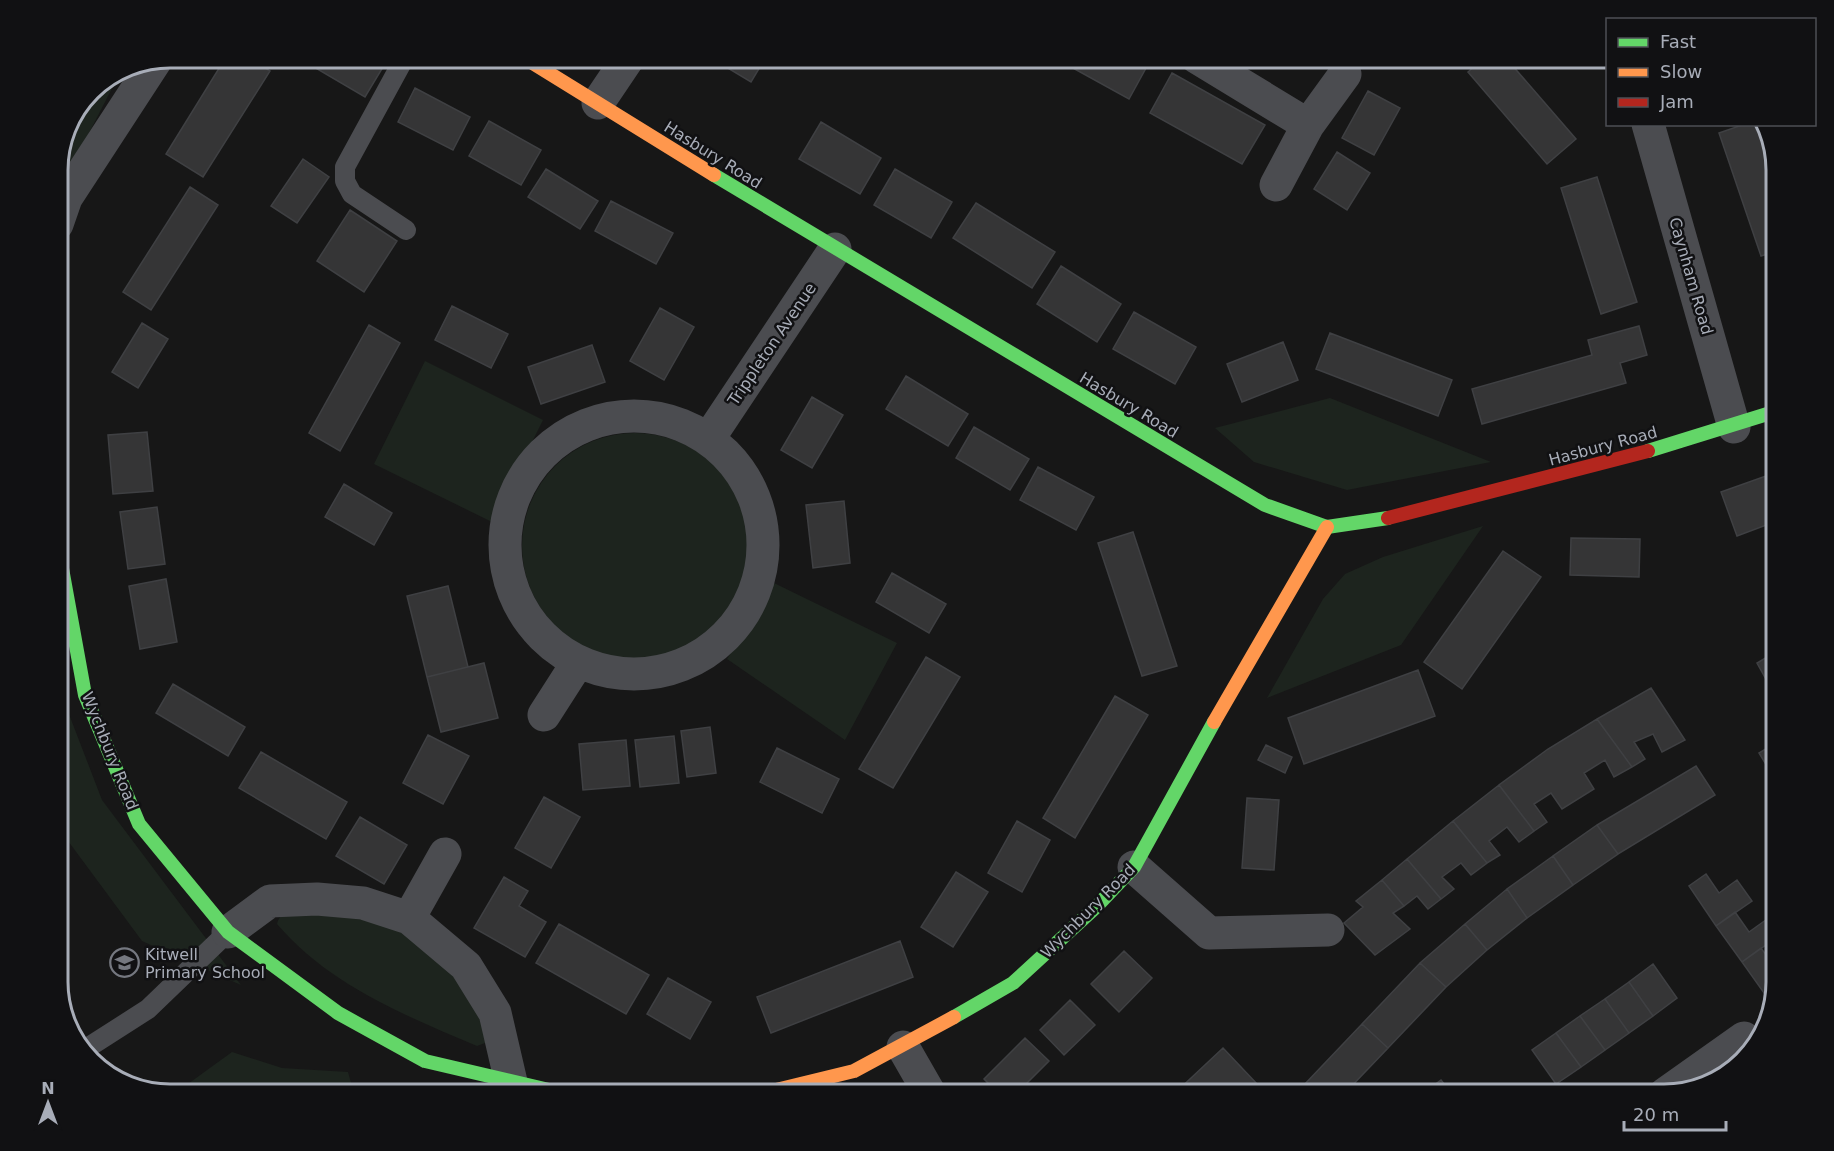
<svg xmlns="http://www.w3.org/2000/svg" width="1834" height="1151" font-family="'DejaVu Sans',sans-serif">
  <rect width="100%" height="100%" fill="#171717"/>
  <!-- green -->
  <path fill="#1d241e" d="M123,67L57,195V162L90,90Z
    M425,361L543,420L492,522L374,464Z
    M1330,398L1491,462L1347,490L1254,462L1215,428Z
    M522 546a113 113 0 1 1 226 0a113 113 0 1 1-226 0Z
    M1483,526L1401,645L1267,698L1323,599L1345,574L1383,557Z
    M774,583L897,643L845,740L727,659Z
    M57,683L102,800L241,985L142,941L57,826Z
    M300,909L380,920L416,939L465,980L488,1035L485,1043L477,1046C406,1016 329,985 277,924C280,912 289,912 300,909Z
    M232,1052L282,1068L348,1072L354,1094H174Z"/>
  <!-- building -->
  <path fill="#353536" stroke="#3f4043" stroke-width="1.5" d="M226,57H248L270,71L203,177L166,154Z
    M304,57H376L386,62L365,97L302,60Z
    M725,57H766L751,82L721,64Z
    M1053,57H1148L1151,59L1129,99Z
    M1485,57H1505L1576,139L1547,164L1468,72Z
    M1172,73L1265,125L1242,164L1150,113Z
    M415,88L470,117L453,150L398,122Z
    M1368,91L1400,108L1374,155L1342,138Z
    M489,121L541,150L521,185L469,156Z
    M821,122L881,158L860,194L799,159Z
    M1745,124H1756L1777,188V251L1761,256L1719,133Z
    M1337,152L1370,173L1347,210L1314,189Z
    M303,159L329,177L297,223L271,206Z
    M546,169L598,201L580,229L528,197Z
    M895,169L952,202L931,238L874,205Z
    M1597,177L1637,302L1601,314L1561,188Z
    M190,187L218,205L151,310L123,292Z
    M611,201L673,233L656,264L595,231Z
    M976,203L1055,252L1032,288L953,238Z
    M350,210L397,241L364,292L317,261Z
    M1061,266L1121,304L1097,342L1037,304Z
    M452,306L508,334L491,368L435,340Z
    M660,308L694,327L664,380L630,361Z
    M1134,312L1196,347L1175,384L1113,349Z
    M142,323L168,339L138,388L112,372Z
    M369,325L400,343L340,451L309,433Z
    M1639,326L1647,355L1620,363L1626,383L1482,424L1472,389L1592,355L1588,340Z
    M1330,333L1452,380L1438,416L1316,369Z
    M1283,342L1298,380L1242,402L1227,364Z
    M592,345L605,382L541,404L528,367Z
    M906,376L968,414L948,446L886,409Z
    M812,397L843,415L812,468L781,450Z
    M974,427L1029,459L1010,490L956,458Z
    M147,432L153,491L113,494L108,435Z
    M1038,467L1094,497L1076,530L1020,500Z
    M1777,472V521L1737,536L1721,492Z
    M344,484L392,513L374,545L325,517Z
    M844,501L850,563L813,568L806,505Z
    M157,507L165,564L128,569L120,512Z
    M1133,532L1177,666L1142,676L1098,543Z
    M1571,538L1640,539L1639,577L1570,575Z
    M1503,551L1541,577L1462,689L1424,662Z
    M892,573L946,604L929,633L876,602Z
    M166,579L177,642L140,649L129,586Z
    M448,586L468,667L427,677L407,596Z
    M1777,651V699L1757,663Z
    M926,657L960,677L893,788L859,769Z
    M484,663L498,718L441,732L427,677Z
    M1418,670L1435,716L1304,764L1288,718Z
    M173,684L245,727L228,756L156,713Z
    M1651,688L1685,740L1662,752L1653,734L1634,742L1645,759L1632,767L1597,719Z
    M1115,696L1148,715L1075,838L1043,818Z
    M1597,719L1632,767L1614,777L1605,760L1584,773L1594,789L1562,809L1551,793L1534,804L1547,822L1534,831L1499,785L1548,749Z
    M710,727L716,773L687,777L681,731Z
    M428,735L469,756L443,804L403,783Z
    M674,736L679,783L640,787L635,740Z
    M626,740L630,786L583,790L579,744Z
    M1777,742V781H1776L1759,753Z
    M1266,745L1292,757L1285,773L1258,760Z
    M777,748L839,779L822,813L760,782Z
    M261,752L347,802L326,839L239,788Z
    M1696,766L1715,795L1618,854L1597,825Z
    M1499,785L1534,831L1519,842L1507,827L1489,841L1500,855L1487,863L1453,821Z
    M544,797L580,817L551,868L515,848Z
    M1247,798L1279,800L1274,870L1242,868Z
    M360,817L407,845L384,884L336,856Z
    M1017,821L1050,840L1022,892L988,873Z
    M1453,821L1487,863L1471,875L1461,863L1442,877L1454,889L1441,899L1407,859Z
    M1597,825L1618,854L1573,885L1553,856Z
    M1553,856L1573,885L1527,918L1507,889Z
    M1407,859L1441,899L1428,909L1417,896L1404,906L1382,880Z
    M956,872L988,892L953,947L921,927Z
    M1706,874L1719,893L1737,880L1752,901L1716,926L1689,886Z
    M504,877L528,891L519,906L546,922L525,957L474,928Z
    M1382,880L1404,906L1393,913L1410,929L1375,955L1344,923L1363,907L1356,901Z
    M1507,889L1527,918L1487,950L1465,924Z
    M1735,912L1749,932L1770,917L1777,927V937L1742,962L1716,926Z
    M559,924L649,975L626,1014L536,963Z
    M1465,924L1487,950L1446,987L1420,963Z
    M900,941L913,977L771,1033L757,997Z
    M1761,948L1771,962L1777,958V982L1773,997L1769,1000L1742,962Z
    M1124,951L1152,978L1119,1012L1091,984Z
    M1420,963L1446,987L1388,1048L1362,1024Z
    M1653,964L1677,998L1653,1016L1629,982Z
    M668,978L711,1002L690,1039L647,1014Z
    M1629,982L1653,1016L1629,1033L1605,999Z
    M1605,999L1629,1033L1605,1050L1580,1016Z
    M1070,1000L1095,1025L1064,1055L1040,1030Z
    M1580,1016L1605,1050L1581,1067L1556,1033Z
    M1362,1024L1388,1048L1344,1094H1311L1303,1086Z
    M1556,1033L1581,1067L1556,1084L1532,1050Z
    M1025,1038L1049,1061L1016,1094H999L984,1079Z
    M1223,1048L1258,1085L1248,1094H1174Z
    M1441,1080L1452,1094H1422Z"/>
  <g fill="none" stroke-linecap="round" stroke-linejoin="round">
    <!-- lane -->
    <path stroke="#4b4c50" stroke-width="20" d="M405,57L345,167V181L352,194L406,230
      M84,1050L148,1009L228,932"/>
    <!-- street -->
    <path stroke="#4b4c50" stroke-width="33" d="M1196,57L1308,125
      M598,103L629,57
      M1648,124L1734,427
      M1276,185L1308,125L1345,74
      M57,224L66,198L156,60
      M505 545a129 129 0 1 1 258 0a129 129 0 1 1-258 0Z
      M709,438L835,249
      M544,715L578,662
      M1134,867L1209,933L1328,930
      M409,918L445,854
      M228,932L270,901L317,899L363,903L409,918L466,966L495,1013L511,1082
      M903,1047L930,1094
      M1665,1094L1744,1038"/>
    <!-- fast -->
    <path stroke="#63d668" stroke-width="14" d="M714,175L1265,505L1327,527L1388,518
      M1648,451L1777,411
      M57,541L85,695L139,824L228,932L338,1013L425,1061L566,1094
      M954,1017L1013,983L1097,906L1134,867L1214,722"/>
    <!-- slow -->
    <path stroke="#ff974d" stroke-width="14" d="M523,57L714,175
      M1214,722L1327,527
      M760,1094L854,1071L954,1017"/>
    <!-- jam -->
    <path stroke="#b3261e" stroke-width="14" d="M1388,518L1648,451"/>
  </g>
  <!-- icons -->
  <defs>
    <symbol id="school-ring" viewBox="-11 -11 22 22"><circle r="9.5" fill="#111113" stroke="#757880" stroke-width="1.5"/><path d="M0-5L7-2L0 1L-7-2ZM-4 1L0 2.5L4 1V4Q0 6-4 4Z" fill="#757880"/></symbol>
  </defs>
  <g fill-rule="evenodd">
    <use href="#school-ring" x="108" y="946" width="33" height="33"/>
  </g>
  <g text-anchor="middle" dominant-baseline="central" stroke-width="5" stroke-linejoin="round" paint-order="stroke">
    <!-- street labels -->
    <g font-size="16" fill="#a8adb8" stroke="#111113">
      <text transform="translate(713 155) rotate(32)">Hasbury Road</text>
      <text transform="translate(1691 276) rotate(74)">Caynham Road</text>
      <text transform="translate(772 344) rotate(-56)">Trippleton Avenue</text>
      <text transform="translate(1129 405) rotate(31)">Hasbury Road</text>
      <text transform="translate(1603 446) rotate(-15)">Hasbury Road</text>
      <text transform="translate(110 751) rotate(68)">Wychbury Road</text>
      <text transform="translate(1088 911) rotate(-45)">Wychbury Road</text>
    </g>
    <!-- poi labels -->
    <g font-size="16" fill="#a8adb8" stroke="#111113" text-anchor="start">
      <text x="145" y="954">Kitwell<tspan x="145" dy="18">Primary School</tspan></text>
    </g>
  </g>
  <!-- crop -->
  <path d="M0 0H1834V1151H0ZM170 68H1664A102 102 0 0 1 1766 170V982A102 102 0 0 1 1664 1084H170A102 102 0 0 1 68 982V170A102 102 0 0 1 170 68Z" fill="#111113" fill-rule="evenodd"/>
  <path fill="none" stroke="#a8adb8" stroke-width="3" d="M170 68H1664A102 102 0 0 1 1766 170V982A102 102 0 0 1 1664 1084H170A102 102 0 0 1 68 982V170A102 102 0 0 1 170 68Z"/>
  <!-- legend -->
  <rect x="1606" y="18" width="210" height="108" fill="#111113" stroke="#4d4f55" stroke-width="1.5"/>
  <rect x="1618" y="38" width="30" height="9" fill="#63d668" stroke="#4d4f55" stroke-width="1.5"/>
  <text x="1660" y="48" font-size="18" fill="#a8adb8">Fast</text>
  <rect x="1618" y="68" width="30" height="9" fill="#ff974d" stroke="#4d4f55" stroke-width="1.5"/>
  <text x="1660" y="78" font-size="18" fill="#a8adb8">Slow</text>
  <rect x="1618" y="98" width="30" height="9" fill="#b3261e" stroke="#4d4f55" stroke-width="1.5"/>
  <text x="1660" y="108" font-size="18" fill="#a8adb8">Jam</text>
  <!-- north arrow -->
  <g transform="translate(48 1103)" stroke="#111113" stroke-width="4.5" paint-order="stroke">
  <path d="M0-4.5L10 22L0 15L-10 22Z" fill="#a8adb8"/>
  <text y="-9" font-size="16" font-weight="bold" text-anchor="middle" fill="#a8adb8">N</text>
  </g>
  <!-- scale -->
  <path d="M1624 1121v9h102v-9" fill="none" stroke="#a8adb8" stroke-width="3"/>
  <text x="1633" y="1121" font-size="18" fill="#a8adb8" stroke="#111113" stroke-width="4.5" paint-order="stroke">20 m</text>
</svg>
